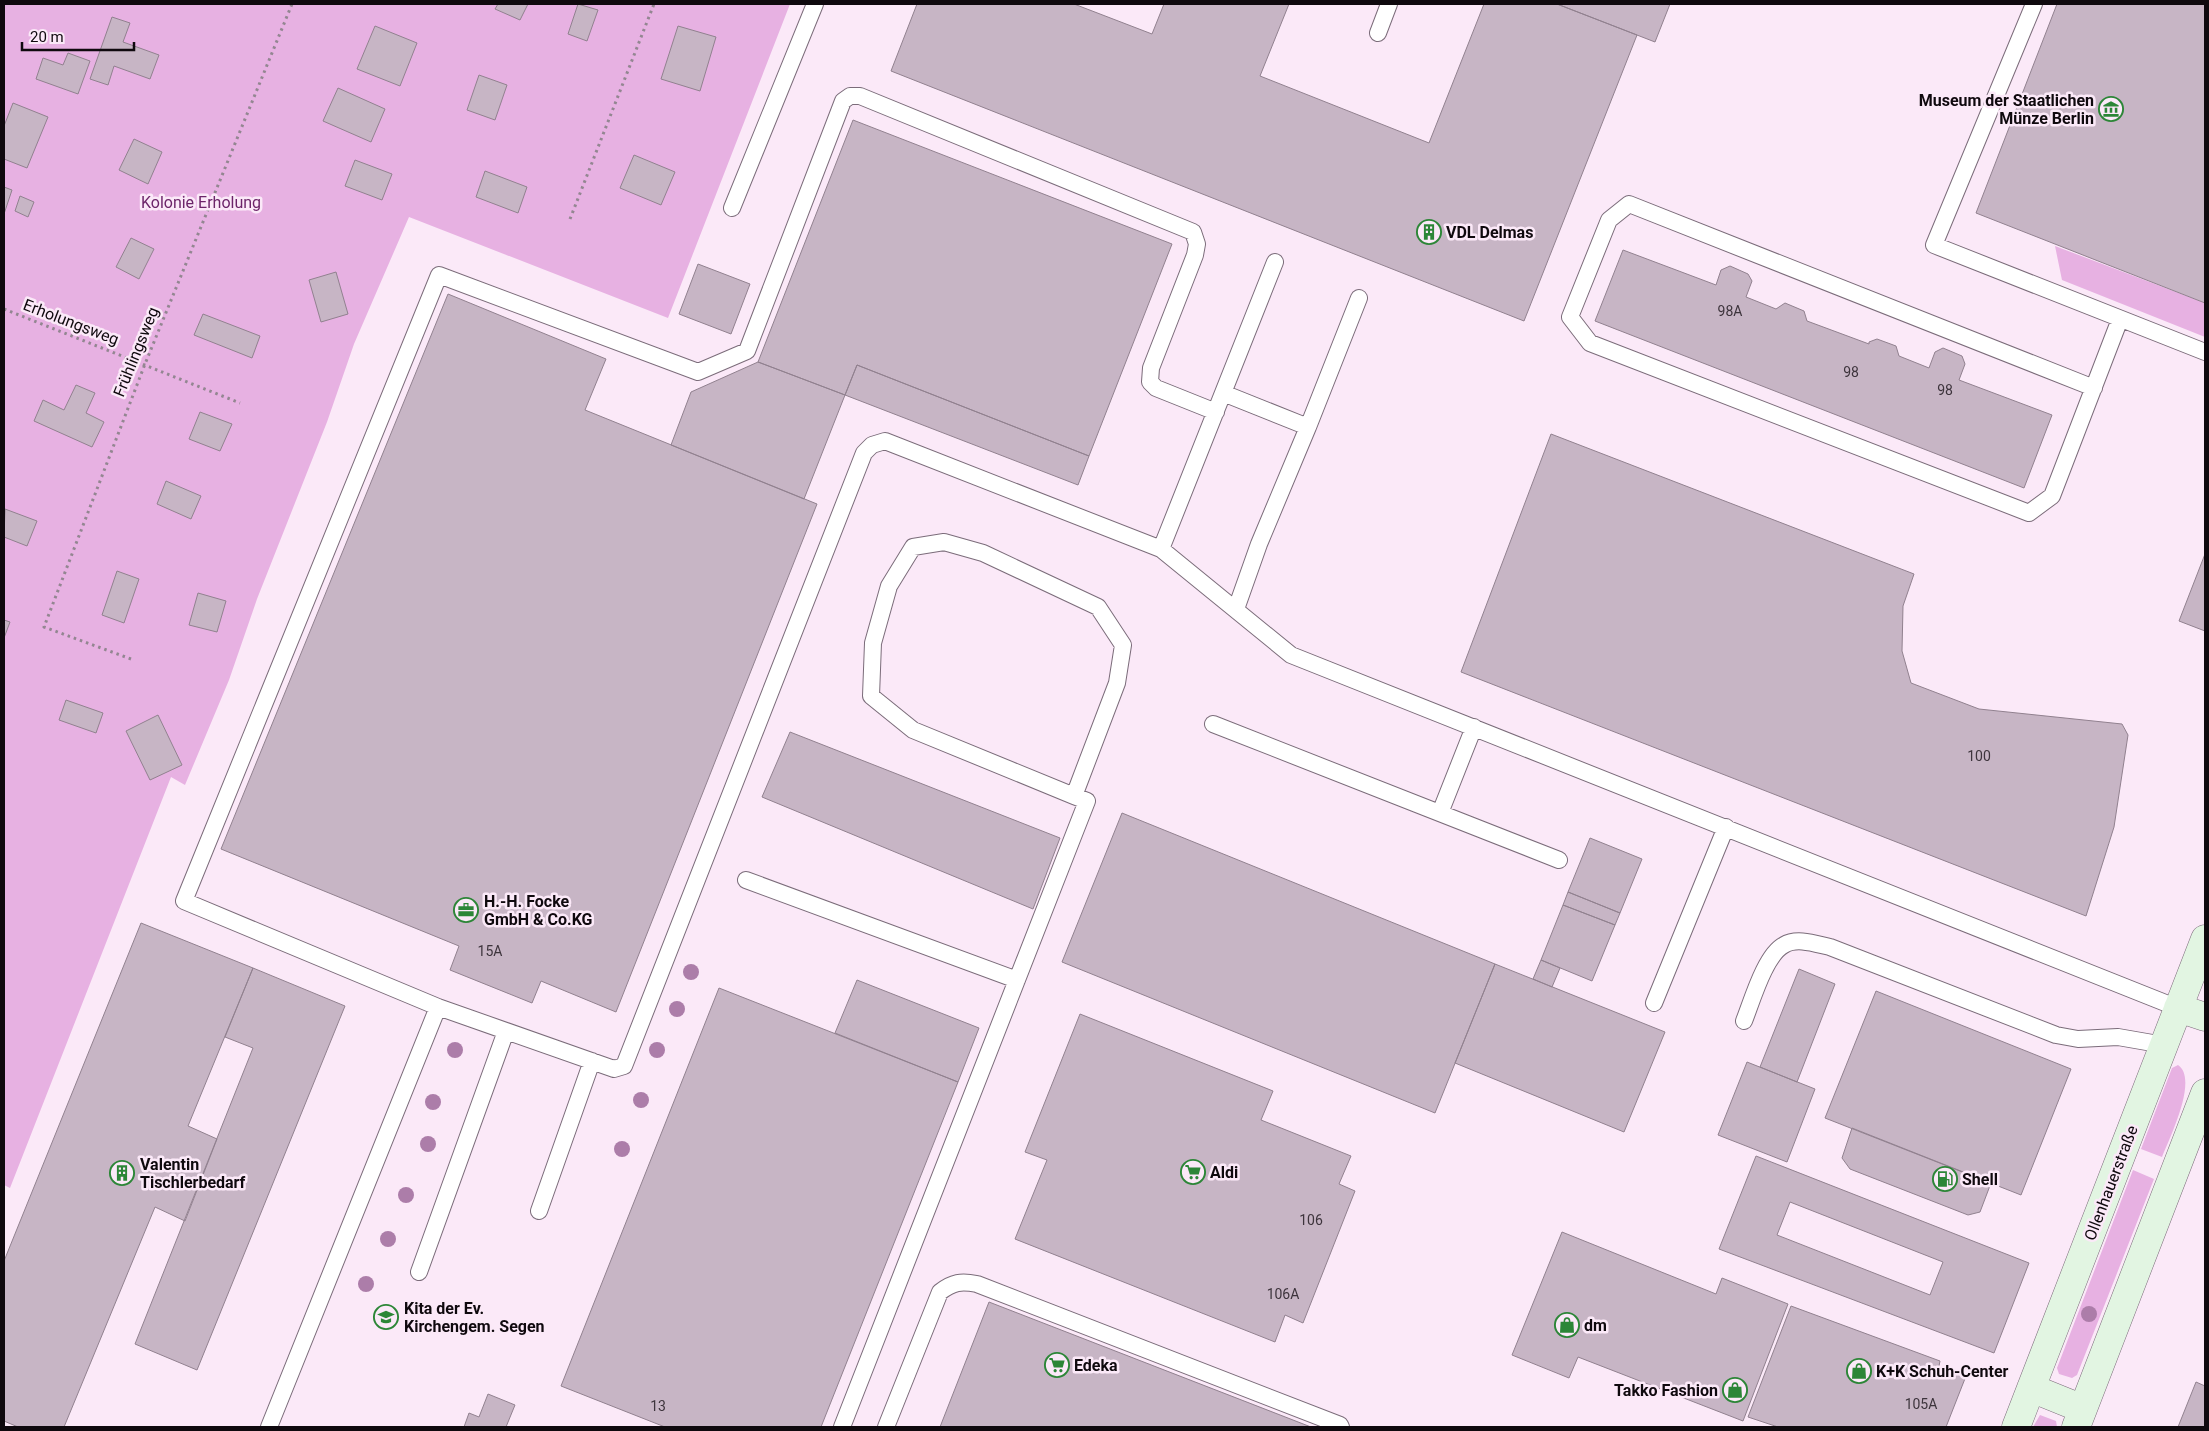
<svg xmlns="http://www.w3.org/2000/svg" width="2209" height="1431" font-family="Roboto,sans-serif">
  <rect width="100%" height="100%" fill="#fbe9f8"/>
  <!-- green -->
  <path fill="#e7b1e2" d="M4,4H790L668,318L409,217L354,344L327,422L257,599L229,680L185,785L171,777L10,1188L4,1185Z
    M2055,246L2205,303V337L2062,280Z
    M2178,1065C2199,1079 2169,1139 2162,1157L2141,1149L2172,1068Z
    M2133,1170L2154,1179L2077,1375L2072,1378L2059,1374L2057,1368Z
    M2040,1415L2056,1421L2057,1427H2033Z"/>
  <!-- building -->
  <path fill="#c7b5c5" stroke="#91818f" fill-rule="evenodd" d="M498,4H528L520,20L495,9Z
    M578,4L598,10L587,41L568,34Z
    M917,4H1074L1152,34L1164,4H1289L1260,76L1429,143L1484,4H1557L1637,35L1524,321L891,71Z
    M1557,4H1670L1655,42Z
    M2057,4H2205V303L1976,213Z
    M112,17L130,23L123,42L159,55L150,79L114,66L108,85L90,79Z
    M375,26L417,43L400,86L357,69Z
    M678,26L716,37L700,91L661,79Z
    M68,53L90,61L78,94L36,79L43,58L63,65Z
    M479,75L507,85L495,120L467,110Z
    M338,88L385,109L371,142L323,121Z
    M13,103L48,117L27,168L4,159V126Z
    M853,120L1172,244L1089,456L857,365L845,395L758,362Z
    M134,139L162,152L148,184L119,170Z
    M634,155L675,172L661,205L620,188Z
    M355,160L392,174L382,200L345,186Z
    M485,171L527,187L518,213L476,197Z
    M4,187L12,190L4,214Z
    M20,196L34,202L28,217L15,211Z
    M131,238L154,249L139,279L116,267Z
    M1623,250L1716,285L1721,270L1730,266L1748,274L1752,281L1746,297L1776,309L1785,303L1804,311L1807,321L1869,344V342L1877,339L1896,346L1899,356L1929,368L1935,352L1943,348L1962,356L1965,364L1959,380L2052,415L2024,488L1595,321Z
    M698,264L750,284L731,334L679,314Z
    M336,272L348,314L321,322L309,280Z
    M448,294L606,359L585,410L817,504L616,1012L541,981L532,1003L450,970L459,946L221,849Z
    M203,314L260,336L252,358L194,335Z
    M758,362L845,395L804,499L671,445L691,392Z
    M857,365L1089,456L1078,485L845,395Z
    M76,385L95,393L86,413L104,422L92,447L34,421L43,400L64,410Z
    M200,412L232,424L220,451L189,439Z
    M1551,434L1914,574L1903,606L1902,651L1911,683L1979,709L2122,724L2128,735L2114,827L2086,916L1461,672Z
    M166,481L201,496L191,519L157,504Z
    M5,509L37,521L27,546L4,537Z
    M2205,554V631L2179,621Z
    M117,571L139,579L124,623L102,615Z
    M198,593L226,601L217,632L189,625Z
    M4,620L10,622L4,638Z
    M66,700L103,713L96,733L59,720Z
    M158,715L182,765L150,780L126,731Z
    M790,732L1060,838L1033,909L762,797Z
    M1122,813L1495,964L1435,1113L1062,962Z
    M1590,838L1642,859L1620,913L1568,892Z
    M1568,892L1620,913L1615,925L1563,905Z
    M1563,905L1615,925L1592,981L1541,960Z
    M141,923L253,968L188,1126L217,1139L185,1221L155,1207L64,1427H18L4,1421V1261Z
    M1541,960L1560,968L1552,987L1533,979Z
    M1495,964L1665,1032L1624,1132L1455,1063Z
    M253,968L345,1006L197,1370L135,1344L253,1048L225,1037Z
    M1799,969L1835,984L1797,1082L1760,1067Z
    M857,980L979,1028L958,1082L835,1033Z
    M719,988L958,1082L821,1427H665L561,1386Z
    M1876,991L2071,1069L2021,1195L1825,1118Z
    M1080,1014L1273,1091L1261,1120L1351,1156L1339,1184L1355,1191L1303,1323L1285,1315L1275,1342L1015,1239L1047,1160L1025,1152Z
    M1747,1062L1815,1089L1787,1162L1718,1135Z
    M1852,1128L1991,1183L1980,1212L1968,1215L1850,1169L1842,1158Z
    M1756,1156L2029,1263L1994,1353L1719,1249ZM1790,1202L1943,1262L1930,1295L1777,1235Z
    M1562,1232L1716,1294L1722,1278L1788,1304L1743,1421L1578,1357L1569,1378L1512,1355Z
    M989,1302L1311,1427H940Z
    M1791,1306L1940,1361L1939,1366L1966,1376L1946,1427H1778L1748,1417Z
    M2196,1382L2205,1386V1427H2178Z
    M488,1394L515,1405L506,1427H464L469,1413L479,1417Z"/>
  <g fill="none" stroke-linecap="round" stroke-linejoin="round">
    <defs>
      <path id="lane" d="M2034,4L1934,245L2205,352
        M1378,33L1389,4
        M732,208L815,4
        M2094,388L1629,204L1609,220L1570,317L1590,343L2029,513L2052,496L2120,319
        M1223,393L1308,427L1359,298
        M1161,549L1291,655L2178,1008
        M1236,609L1259,544L1308,427
        M1213,724L1559,860
        M1440,813L1474,727
        M746,880L1017,980
        M1654,1003L1726,827
        M438,1007L614,1069L624,1066L864,453L872,445L885,441L1161,549L1275,262
        M1744,1021C1752,1001 1765,955 1784,945C1797,937 1816,944 1830,947L2056,1035L2078,1039L2118,1037L2164,1045
        M539,1211L592,1061
        M419,1272L506,1031
        M269,1427L438,1007L184,901L439,275L698,372L747,351L843,101L850,96H860L1193,232L1197,244L1195,255L1151,368L1150,382L1156,388L1216,412
        M842,1427L1087,801L1074,796L913,730L871,696L873,643L889,586L913,547L944,542L983,553L1098,607L1123,645L1117,683L1074,796
        M886,1427L940,1292C953,1282 961,1281 977,1284L1340,1425L1341,1427"/>
      <path id="secondary" d="M2178,1008L2205,1017
        M2031,1388L2083,1409
        M2016,1427L2205,939
        M2076,1427L2205,1093"/>
    </defs>
    <!-- lane casing -->
    <use href="#lane" stroke="#7b6c7a" stroke-width="18"/>
    <!-- secondary casing -->
    <use href="#secondary" stroke="#7b6c7a" stroke-width="29"/>
    <!-- path -->
    <path stroke="#938691" stroke-width="3" stroke-dasharray="2.5 4" stroke-linecap="butt" d="M570,219L654,4
      M4,309L240,403
      M131,659L44,627L145,364L292,4"/>
    <!-- lane -->
    <use href="#lane" stroke="#fff" stroke-width="16"/>
    <!-- secondary -->
    <use href="#secondary" stroke="#e2f5e2" stroke-width="28"/>
  </g>
  <!-- trees -->
  <g fill="#ac7da9">
    <circle cx="691" cy="972" r="8"/>
    <circle cx="677" cy="1009" r="8"/>
    <circle cx="455" cy="1050" r="8"/>
    <circle cx="657" cy="1050" r="8"/>
    <circle cx="641" cy="1100" r="8"/>
    <circle cx="433" cy="1102" r="8"/>
    <circle cx="428" cy="1144" r="8"/>
    <circle cx="622" cy="1149" r="8"/>
    <circle cx="406" cy="1195" r="8"/>
    <circle cx="388" cy="1239" r="8"/>
    <circle cx="366" cy="1284" r="8"/>
    <circle cx="2089" cy="1314" r="8"/>
  </g>
  <!-- icons -->
  <defs>
    <symbol id="museum-ring" viewBox="-11 -11 22 22"><circle r="9.5" fill="#fbe9f8" stroke="#2c8637" stroke-width="1.5"/><path d="M0-6L6-3V-2H-6V-3ZM-5-1h2V3h-2ZM-1-1h2V3h-2ZM3-1h2V3H3ZM-6 4H6V6H-6Z" fill="#2c8637"/></symbol>
    <symbol id="building-ring" viewBox="-11 -11 22 22"><circle r="9.5" fill="#fbe9f8" stroke="#2c8637" stroke-width="1.5"/><path d="M-4-6H4V6H1V3H-1V6H-4ZM-2.5-4.3h1.7v1.8h-1.7ZM.8-4.3h1.7v1.8H.8ZM-2.5-1h1.7V.8h-1.7ZM.8-1h1.7V.8H.8Z" fill="#2c8637"/></symbol>
    <symbol id="office-ring" viewBox="-11 -11 22 22"><circle r="9.5" fill="#fbe9f8" stroke="#2c8637" stroke-width="1.5"/><path d="M-6-3h4V-5.5h4V-3h4V5H-6ZM-1-4.5V-3h2v-1.5ZM-6 0V1H6V0Z" fill="#2c8637"/></symbol>
    <symbol id="supermarket-ring" viewBox="-11 -11 22 22"><circle r="9.5" fill="#fbe9f8" stroke="#2c8637" stroke-width="1.5"/><path d="M-6-5.5h2.5l.6 2H6L4.5 2H-2.5L-4.4-4H-6ZM-1.5 3.2a1.3 1.3 0 1 0 .1 0ZM3 3.2a1.3 1.3 0 1 0 .1 0Z" fill="#2c8637"/></symbol>
    <symbol id="fuel-ring" viewBox="-11 -11 22 22"><circle r="9.5" fill="#fbe9f8" stroke="#2c8637" stroke-width="1.5"/><path d="M-5.5-6h7V0h2V4h1.3V-2.5L3-4.5l.8-.8L6-3V5H2.5V1h-1V6h-7ZM-4.2-4.7v3.2H.2V-4.7Z" fill="#2c8637"/></symbol>
    <symbol id="school-ring" viewBox="-11 -11 22 22"><circle r="9.5" fill="#fbe9f8" stroke="#2c8637" stroke-width="1.5"/><path d="M0-5L7-2L0 1L-7-2ZM-4 1L0 2.5L4 1V4Q0 6-4 4Z" fill="#2c8637"/></symbol>
    <symbol id="shop-ring" viewBox="-11 -11 22 22"><circle r="9.5" fill="#fbe9f8" stroke="#2c8637" stroke-width="1.5"/><path d="M-5-2.5h2.3a2.7 3.5 0 0 1 5.4 0H5L5.5 6h-11ZM-1.5-2.5h3a1.5 2.3 0 0 0-3 0Z" fill="#2c8637"/></symbol>
  </defs>
  <g fill-rule="evenodd">
    <use href="#museum-ring" x="2097" y="95" width="28" height="28"/>
    <use href="#building-ring" x="1415" y="218" width="28" height="28"/>
    <use href="#office-ring" x="452" y="896" width="28" height="28"/>
    <use href="#supermarket-ring" x="1179" y="1158" width="28" height="28"/>
    <use href="#building-ring" x="108" y="1159" width="28" height="28"/>
    <use href="#fuel-ring" x="1931" y="1165" width="28" height="28"/>
    <use href="#school-ring" x="372" y="1303" width="28" height="28"/>
    <use href="#shop-ring" x="1553" y="1311" width="28" height="28"/>
    <use href="#supermarket-ring" x="1043" y="1351" width="28" height="28"/>
    <use href="#shop-ring" x="1845" y="1357" width="28" height="28"/>
    <use href="#shop-ring" x="1721" y="1376" width="28" height="28"/>
  </g>
  <g text-anchor="middle" dominant-baseline="central" stroke-width="5" stroke-linejoin="round" paint-order="stroke">
    <!-- number labels -->
    <g font-size="14" fill="#3d343c">
      <text x="1730" y="311">98A</text>
      <text x="1851" y="372">98</text>
      <text x="1945" y="390">98</text>
      <text x="1979" y="756">100</text>
      <text x="490" y="951">15A</text>
      <text x="1311" y="1220">106</text>
      <text x="1283" y="1294">106A</text>
      <text x="1921" y="1404">105A</text>
      <text x="658" y="1406">13</text>
    </g>
    <!-- poi labels -->
    <g font-size="16" font-weight="bold" fill="#0f090e" stroke="#fbe9f8" text-anchor="start">
      <text x="2094" y="100" text-anchor="end">Museum der Staatlichen<tspan x="2094" dy="18">Münze Berlin</tspan></text>
      <text x="1446" y="232">VDL Delmas</text>
      <text x="484" y="901">H.-H. Focke<tspan x="484" dy="18">GmbH &amp; Co.KG</tspan></text>
      <text x="140" y="1164">Valentin<tspan x="140" dy="18">Tischlerbedarf</tspan></text>
      <text x="1210" y="1172">Aldi</text>
      <text x="1962" y="1179">Shell</text>
      <text x="404" y="1308">Kita der Ev.<tspan x="404" dy="18">Kirchengem. Segen</tspan></text>
      <text x="1584" y="1325">dm</text>
      <text x="1074" y="1365">Edeka</text>
      <text x="1876" y="1371">K+K Schuh-Center</text>
      <text x="1718" y="1390" text-anchor="end">Takko Fashion</text>
    </g>
    <!-- park labels -->
    <g font-size="16" fill="#6c2469" stroke="#fbe9f8">
      <text x="201" y="202">Kolonie Erholung</text>
    </g>
    <!-- street labels -->
    <g font-size="16" fill="#0f090e" stroke="#fbe9f8">
      <text transform="translate(71 322) rotate(21)">Erholungsweg</text>
      <text transform="translate(136 352) rotate(-68)">Frühlingsweg</text>
      <text transform="translate(2111 1183) rotate(-69)">Ollenhauerstraße</text>
    </g>
  </g>
  <!-- border -->
  <rect width="2209" height="1431" fill="none" stroke="#0f090e" stroke-width="10"/>
  <!-- scale -->
  <path d="M22 42v8h112v-8" fill="none" stroke="#0f090e" stroke-width="2.5"/>
  <text x="30" y="42" font-size="15" fill="#0f090e" stroke="#fbe9f8" stroke-width="4" paint-order="stroke">20 m</text>
</svg>
